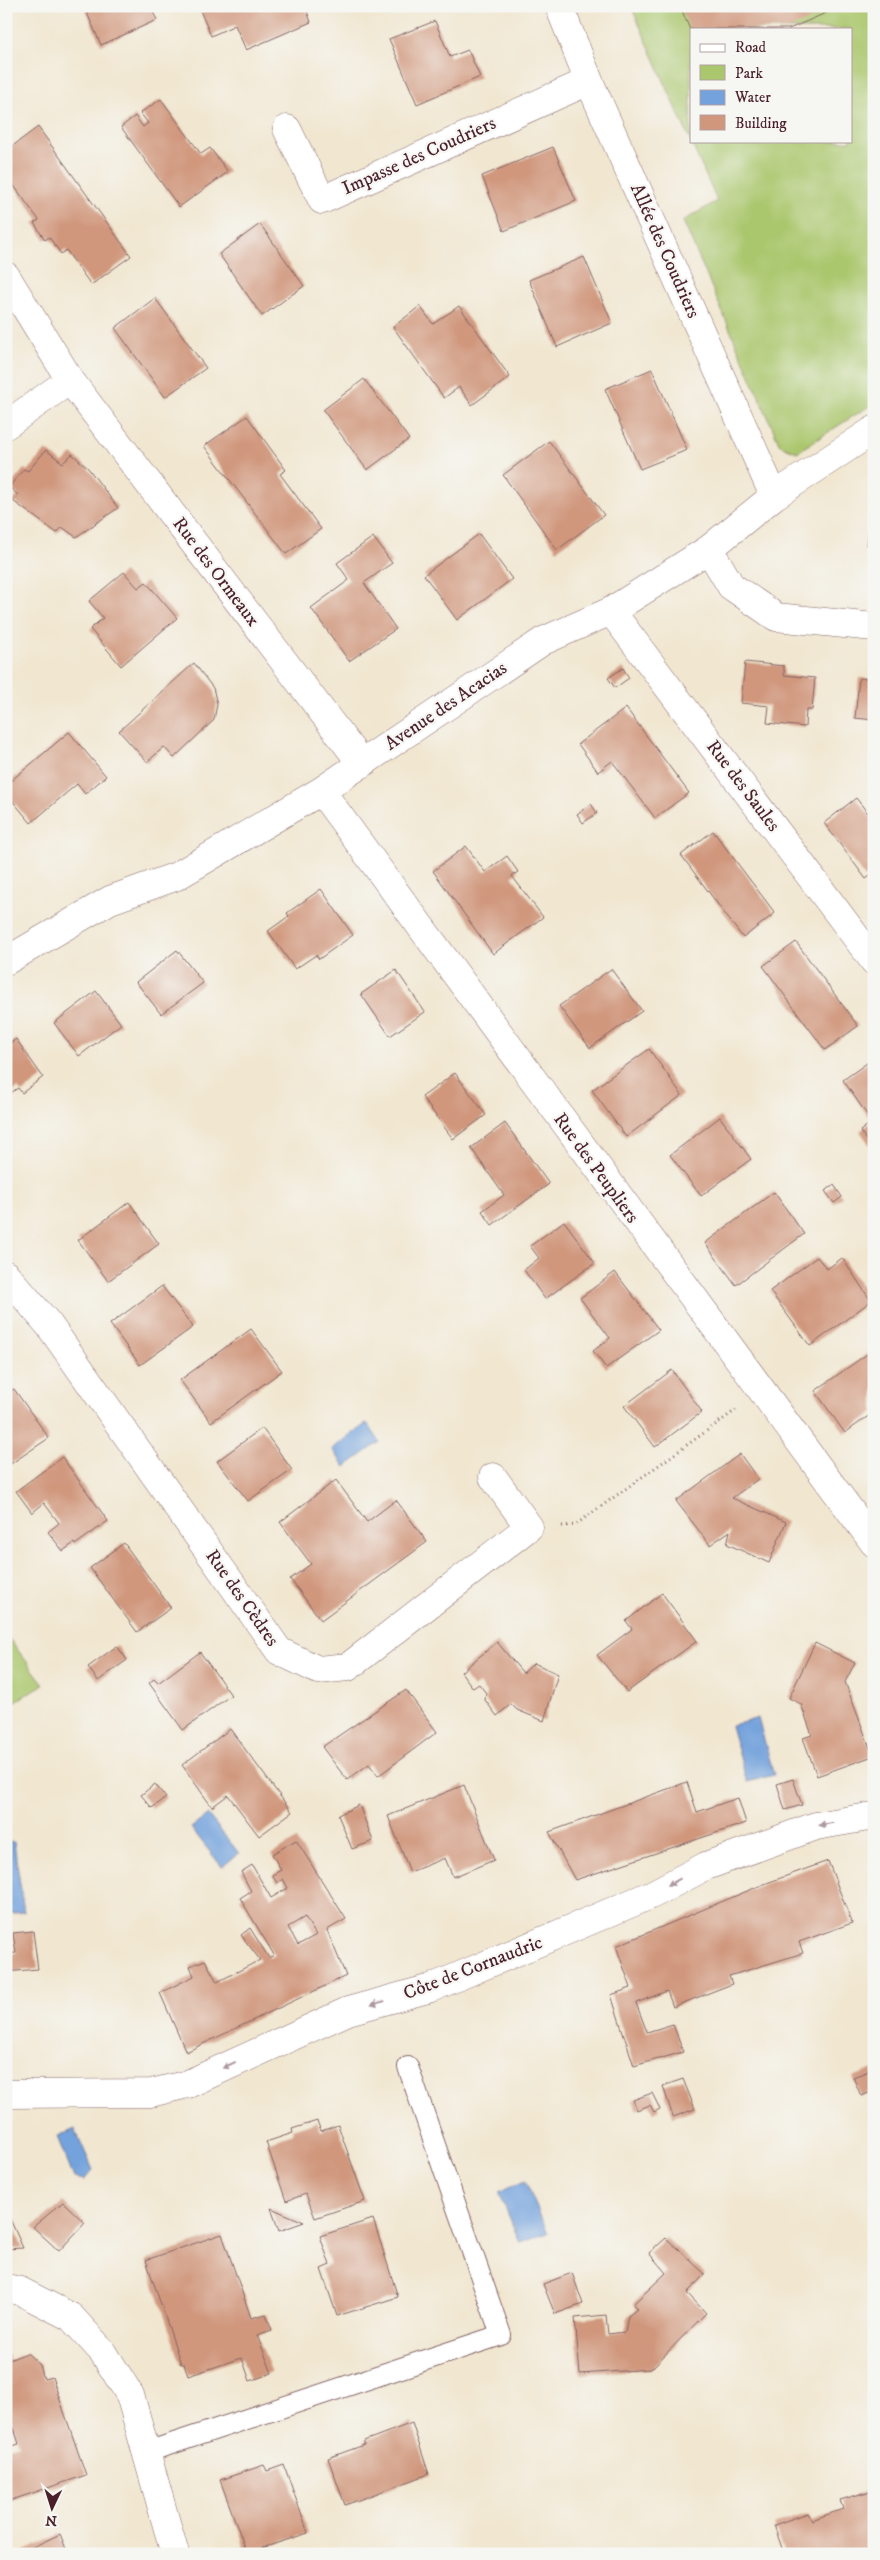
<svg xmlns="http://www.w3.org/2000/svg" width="880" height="2560" font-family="'IM FELL DW Pica',serif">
  <rect width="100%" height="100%" fill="#f6f6f2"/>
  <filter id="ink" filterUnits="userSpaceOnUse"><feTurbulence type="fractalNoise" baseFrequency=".02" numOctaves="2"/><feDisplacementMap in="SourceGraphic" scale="10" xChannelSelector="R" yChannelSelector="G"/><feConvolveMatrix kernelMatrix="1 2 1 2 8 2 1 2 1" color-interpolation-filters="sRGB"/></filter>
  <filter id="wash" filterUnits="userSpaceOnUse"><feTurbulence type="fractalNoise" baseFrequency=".0096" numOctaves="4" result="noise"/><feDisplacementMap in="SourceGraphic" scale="20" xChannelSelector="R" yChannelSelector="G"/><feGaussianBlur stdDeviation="1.12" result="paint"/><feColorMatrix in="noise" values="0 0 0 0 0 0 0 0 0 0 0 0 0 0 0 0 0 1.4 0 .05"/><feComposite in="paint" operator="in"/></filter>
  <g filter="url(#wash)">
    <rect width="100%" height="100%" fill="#f1e7d1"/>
    <!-- green -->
    <path fill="#abc76e" stroke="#7a734c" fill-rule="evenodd" d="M631,6H874V403L797,452L780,445L683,221L717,201ZM691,29H851V141H691Z
      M6,1635L44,1684L6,1707Z"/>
    <!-- water -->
    <path fill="#73a2dc" stroke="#5e6084" d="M367,1423L380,1442L345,1467L332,1449Z
      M758,1718L774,1775L747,1782L731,1726Z
      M208,1815L239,1853L222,1867L191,1828Z
      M6,1842H14L24,1912L6,1914Z
      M75,2129L93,2170L84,2180L74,2178L57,2137Z
      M525,2181L548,2233L520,2243L499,2192Z"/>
    <g id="blocks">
      <!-- building -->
      <path fill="#d0977d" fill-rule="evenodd" d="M84,6H150L157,20L101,45Z
        M198,6H305L311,22L246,50L235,25L211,36Z
        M680,6H842L789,29H691V32Z
        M435,21L450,57L468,50L480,77L417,104L389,39Z
        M161,99L201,154L210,148L228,172L179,207L121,127L135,116L143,127L148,123L140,113Z
        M38,127L131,256L91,285L66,250L61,254L49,237L45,240L34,223L39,220L6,175V151Z
        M553,147L576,201L504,231L482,176Z
        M260,224L304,286L262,316L219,254Z
        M584,257L612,323L557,347L529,280Z
        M155,298L206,368L165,397L115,328Z
        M420,306L433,324L459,306L510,377L472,405L459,387L444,398L393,327Z
        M652,369L687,450L640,469L605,389Z
        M364,379L409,439L367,470L323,410Z
        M247,416L286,470L280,474L321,529L286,554L204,446Z
        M549,441L604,515L557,550L503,475Z
        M46,450L63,463L72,454L88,468L118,508L76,537L62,527L57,533L13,501L18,495L9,487L24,469L28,471Z
        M870,512H874V546L867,545Z
        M479,534L512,579L457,620L424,575Z
        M373,537L392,563L364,583L396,629L349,661L311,608L349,580L337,563Z
        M124,572L138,588L146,582L177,618L121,666L90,629L103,618L89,601Z
        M745,662L784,666V675L815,678L812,710H806L805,727L767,723L769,706L741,703Z
        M194,663L213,688L217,704L214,720L174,758L164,747L147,762L119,731Z
        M623,668L629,678L615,688L608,678Z
        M859,678L874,679V720L855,718Z
        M626,708L689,793L655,818L612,761L598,772L578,744Z
        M69,732L106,776L85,794L77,784L31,823L6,793V785Z
        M856,798L874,821V873L866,879L824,823Z
        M591,804L597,813L583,823L577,814Z
        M713,831L775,913L743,938L681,855Z
        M466,846L485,872L507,856L518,872L512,876L543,917L493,954L433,871Z
        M321,889L353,935L319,959L316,955L295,969L268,931L289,916L287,913Z
        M796,942L858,1026L825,1050L763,966Z
        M177,950L203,983L161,1014L136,982Z
        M611,969L642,1011L590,1048L559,1006Z
        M396,970L425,1012L390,1036L361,994Z
        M96,991L121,1024L79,1056L54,1023Z
        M16,1039L43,1077L22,1093L18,1088L6,1096V1046Z
        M649,1049L682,1095L626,1137L592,1090Z
        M874,1058V1151L860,1131L872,1122L843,1080Z
        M455,1073L486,1115L453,1139L422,1097Z
        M720,1117L751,1159L701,1196L670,1155Z
        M505,1123L549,1184L492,1225L482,1211L504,1195L471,1148Z
        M834,1185L842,1197L834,1203L825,1191Z
        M774,1192L804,1234L736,1285L705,1243Z
        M129,1202L159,1244L108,1281L78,1240Z
        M564,1221L595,1263L545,1299L524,1270L539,1258L530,1246Z
        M817,1257L827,1269L842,1258L871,1301L810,1346L770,1291Z
        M615,1272L659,1330L606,1368L593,1351L610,1338L580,1298Z
        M162,1286L193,1327L140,1365L110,1324Z
        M251,1329L282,1371L211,1422L180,1380Z
        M867,1354L874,1363V1412L845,1433L815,1391Z
        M672,1370L702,1412L655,1447L624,1406Z
        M14,1389L49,1438L6,1467V1394Z
        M262,1428L292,1470L248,1501L217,1461Z
        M740,1454L758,1479L732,1498L786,1522L769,1563L727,1544L730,1531L710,1545L676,1501Z
        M62,1457L108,1521L75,1545L74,1543L63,1551L48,1532L59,1523L44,1503L32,1513L16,1491Z
        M336,1480L367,1522L396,1500L427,1542L321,1620L290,1579L311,1564L280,1522Z
        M124,1543L171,1608L137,1632L90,1568Z
        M662,1593L697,1641L627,1692L597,1655L632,1629L626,1621Z
        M497,1642L523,1673L534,1663L558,1674L544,1721L517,1710L511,1704L497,1716L485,1700L486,1693L479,1684L473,1688L461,1672Z
        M815,1643L855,1663L845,1682L873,1756L817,1776L803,1738L812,1735L801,1704L789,1698Z
        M117,1646L127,1660L98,1681L88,1667Z
        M200,1652L231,1695L183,1730L149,1683L154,1679L158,1683Z
        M406,1690L437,1732L378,1776L369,1764L347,1780L322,1747Z
        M230,1729L292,1812L259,1836L228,1795L212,1807L182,1765Z
        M793,1779L802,1805L785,1810L777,1784Z
        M687,1782L697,1812L738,1798L746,1823L575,1880L549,1832Z
        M155,1784L166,1798L152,1808L141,1795Z
        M464,1785L494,1860L453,1877L445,1858L410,1872L388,1816Z
        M359,1805L373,1841L352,1849L338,1815Z
        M296,1840L346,1919L327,1930L346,1976L186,2052L160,1993L194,1976L190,1966L205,1960L217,1982L260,1960L241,1935L250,1928L269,1958L274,1955L240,1898L251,1891L241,1872L252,1865L271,1898L288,1888L283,1879L277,1883L272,1875L281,1870L272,1854ZM305,1917L316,1935L298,1945L288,1927Z
        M828,1861L852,1923L799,1942L803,1953L729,1976L732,1984L673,2007L667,1991L636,2003L647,2032L673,2024L683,2052L634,2066L611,1995L631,1988L616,1946L764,1884Z
        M33,1931L38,1969L6,1972V1954L16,1953L13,1933Z
        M874,2069V2091L861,2096L853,2077Z
        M683,2079L695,2109L673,2117L663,2086Z
        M652,2093L660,2109L654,2112L650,2105L637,2110L633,2100Z
        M317,2121L321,2131L338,2125L365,2201L315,2218L306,2194L286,2201L266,2142L293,2133L292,2129Z
        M63,2202L85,2223L59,2251L33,2227Z
        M271,2208L304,2222L279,2231Z
        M6,2210L23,2248L6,2249Z
        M373,2219L398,2297L337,2316L321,2269L330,2265L320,2236Z
        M222,2234L251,2318L266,2314L272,2330L257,2335L272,2373L250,2381L242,2358L188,2376L184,2364H181L146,2260Z
        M666,2238L705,2274L687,2293L706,2313L651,2369L580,2374L575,2318L606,2315L608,2334L625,2332L628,2316L637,2309L633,2304L666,2273L649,2253Z
        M572,2273L583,2304L555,2314L543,2284Z
        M6,2352L9,2360L27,2353L40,2365L44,2379L52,2377L86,2475L6,2502V2448L19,2444L14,2428L6,2431Z
        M412,2423L429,2474L345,2505L328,2458L364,2445V2441Z
        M264,2465L267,2471L284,2465L308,2533L247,2553L220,2480Z
        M874,2490V2554H784L774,2525L808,2513L812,2520L843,2509L840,2500Z
        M60,2534L68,2554H18Z"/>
    </g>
  </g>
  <g filter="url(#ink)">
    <use href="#blocks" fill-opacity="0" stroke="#846565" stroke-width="1"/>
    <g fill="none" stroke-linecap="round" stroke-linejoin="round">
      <defs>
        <path id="service" d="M147,2452L501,2335L408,2067"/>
        <path id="minor" d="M559,6L589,81L774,496
          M287,129L322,200L589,81
          M6,276L70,380L362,764
          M6,425L70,380
          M709,549L731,586L776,617L874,627
          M611,611L874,961
          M321,791L874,1543
          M6,961L110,900L177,876L321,791L543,641L611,611L709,549L774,496L874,430
          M6,1275L49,1325L279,1651L318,1670L348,1667L529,1527L493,1477
          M6,2094L151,2093L188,2084L348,2011L431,1988L653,1894L706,1866L816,1826L874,1816"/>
        <path id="tertiary" d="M6,2288L20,2291L71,2317L103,2352L130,2395L175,2554"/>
      </defs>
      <!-- service casing -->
      <use href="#service" stroke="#846565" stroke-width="22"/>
      <!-- minor casing -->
      <use href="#minor" stroke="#846565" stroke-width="29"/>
      <!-- tertiary casing -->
      <use href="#tertiary" stroke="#846565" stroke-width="29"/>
      <!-- path -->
      <path stroke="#846565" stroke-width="3" stroke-dasharray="1 4" stroke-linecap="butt" d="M562,1526L575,1525L736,1410"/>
      <!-- service -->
      <use href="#service" stroke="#fff" stroke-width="20"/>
      <!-- minor -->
      <use href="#minor" stroke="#fff" stroke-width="28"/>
      <!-- tertiary -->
      <use href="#tertiary" stroke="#fff" stroke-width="28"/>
    </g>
    <!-- one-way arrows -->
    <defs><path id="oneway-solid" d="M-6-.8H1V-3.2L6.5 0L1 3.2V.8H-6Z" transform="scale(1.25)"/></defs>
    <g fill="#ae9aa0">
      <use href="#oneway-solid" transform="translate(826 1824) rotate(170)"/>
      <use href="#oneway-solid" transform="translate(674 1882) rotate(152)"/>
      <use href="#oneway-solid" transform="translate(378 2003) rotate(164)"/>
      <use href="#oneway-solid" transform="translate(229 2065) rotate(155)"/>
    </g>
  </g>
  <g text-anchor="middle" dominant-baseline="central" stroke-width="4.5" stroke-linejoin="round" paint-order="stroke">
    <!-- street labels -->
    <g font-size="19" fill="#4a1f2b" stroke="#f6f6f2">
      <text transform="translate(419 156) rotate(-24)">Impasse des Coudriers</text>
      <text transform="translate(665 251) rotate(66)">Allée des Coudriers</text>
      <text transform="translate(216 572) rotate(53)">Rue des Ormeaux</text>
      <text transform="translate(446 706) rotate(-34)">Avenue des Acacias</text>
      <text transform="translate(743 786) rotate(53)">Rue des Saules</text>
      <text transform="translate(596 1168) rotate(54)">Rue des Peupliers</text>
      <text transform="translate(242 1598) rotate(55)">Rue des Cèdres</text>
      <text transform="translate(473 1968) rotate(-21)">Côte de Cornaudric</text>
    </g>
  </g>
  <!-- margin -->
  <rect width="880" height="2560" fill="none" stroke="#f6f6f2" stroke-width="25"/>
  <!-- legend -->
  <rect x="690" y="28" width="162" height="115" fill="#f6f6f2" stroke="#b1a0a2"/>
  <rect x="700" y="44" width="25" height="8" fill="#ffffff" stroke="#b1a0a2"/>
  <text x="735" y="52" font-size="15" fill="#4a1f2b">Road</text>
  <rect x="700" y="65" width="25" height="15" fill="#abc76e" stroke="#b1a0a2"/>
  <text x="735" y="78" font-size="15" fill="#4a1f2b">Park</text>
  <rect x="700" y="90" width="25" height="15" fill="#73a2dc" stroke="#b1a0a2"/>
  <text x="735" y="102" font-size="15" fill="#4a1f2b">Water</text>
  <rect x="700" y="115" width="25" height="15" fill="#d0977d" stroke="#b1a0a2"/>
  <text x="735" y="128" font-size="15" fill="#4a1f2b">Building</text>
  <!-- north arrow -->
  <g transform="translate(52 2508) rotate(184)" stroke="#f6f6f2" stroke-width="4" paint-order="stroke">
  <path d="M0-4L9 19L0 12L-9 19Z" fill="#4a1f2b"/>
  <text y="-8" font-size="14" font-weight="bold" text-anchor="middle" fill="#4a1f2b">N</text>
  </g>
</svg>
